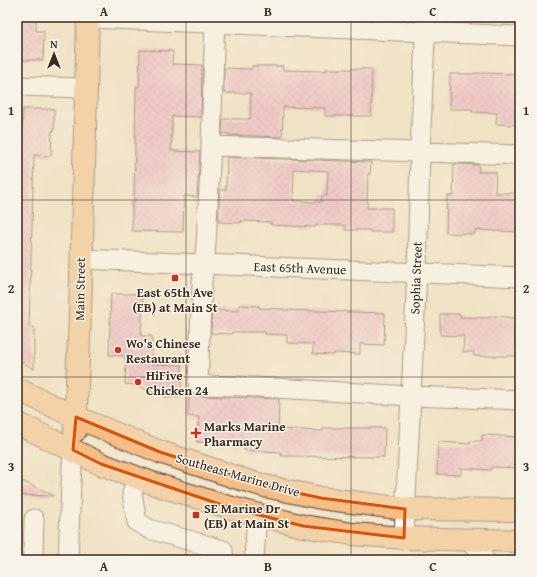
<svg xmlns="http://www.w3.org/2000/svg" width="537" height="577" font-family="'Gentium Book Plus',serif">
  <defs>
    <pattern id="building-cross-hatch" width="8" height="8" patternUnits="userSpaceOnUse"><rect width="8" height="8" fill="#f0acca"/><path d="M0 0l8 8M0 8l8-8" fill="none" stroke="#c48ca3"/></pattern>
  </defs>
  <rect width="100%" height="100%" fill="#f7f3e8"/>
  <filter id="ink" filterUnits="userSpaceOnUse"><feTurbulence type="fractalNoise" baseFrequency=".025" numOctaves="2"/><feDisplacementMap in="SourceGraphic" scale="8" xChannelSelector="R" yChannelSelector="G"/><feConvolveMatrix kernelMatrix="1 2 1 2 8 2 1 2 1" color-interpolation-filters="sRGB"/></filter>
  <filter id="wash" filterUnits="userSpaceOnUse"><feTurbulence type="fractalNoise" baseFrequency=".012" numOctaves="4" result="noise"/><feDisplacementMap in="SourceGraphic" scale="16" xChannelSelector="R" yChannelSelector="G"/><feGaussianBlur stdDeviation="0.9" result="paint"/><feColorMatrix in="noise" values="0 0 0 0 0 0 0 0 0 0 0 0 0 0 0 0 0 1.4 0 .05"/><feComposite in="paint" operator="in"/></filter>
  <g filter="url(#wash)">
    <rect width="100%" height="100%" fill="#f0e2c5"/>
    <g id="blocks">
      <!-- building -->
      <path fill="url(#building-cross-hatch)" fill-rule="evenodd" d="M17,17H36V31H44L43,60H17Z
        M140,50L173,51L172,64L202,65V67L201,117L172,116L171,151L200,152L197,197L184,196L183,232L132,231V203H134L136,87H139Z
        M252,66H283V70L326,71V69H372L371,116H325V108L283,107L282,137L228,135V134L222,133L223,119H250L251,93H224V68L252,69Z
        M474,73L519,74L517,125L496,124L497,113L472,112L473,109H449L450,74H474Z
        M23,109H54V131H52L51,156L34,155L29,327H34V369L17,359V133H22Z
        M227,157L371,162L370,174H368L367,208H392V232H370V230H345V225H316V227L271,225V222L241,221V223L218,222L220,190H226ZM294,169L328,171L327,196L322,195L321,202L293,201Z
        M454,164L479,165L478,172H496L495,193H520V232L475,230V234L446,233L447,196H453Z
        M111,294H143L141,336H152L151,364L182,365L181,397H167L134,385L125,384L126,359H125V356L109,355Z
        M239,305L259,306V308L283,309V310L385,313L384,345L360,344V354L334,353V355L313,354V344L287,343V335L265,334V332H232V334L211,333L212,310L239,311Z
        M440,314H460V317L490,318V316L508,317V318H520V356H474V352H463L464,336L440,335Z
        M189,394L198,396L279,399L278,429L323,431V428H385L384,457L281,456V452L244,450V444L197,442L199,417L188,416Z
        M482,435L520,437V468L491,467V470L461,468V475L437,474L438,442L470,444V441H482Z
        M17,479L53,495V496L17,495Z"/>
    </g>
  </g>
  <g filter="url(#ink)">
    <use href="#blocks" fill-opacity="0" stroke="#564637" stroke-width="1"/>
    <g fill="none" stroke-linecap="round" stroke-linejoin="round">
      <defs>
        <path id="minor" d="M215,17L211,146L206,244L202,283L198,385L239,386L411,396L520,400
          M88,18L520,36
          M17,86L86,88
          M211,146L520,155
          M81,259L520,277
          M137,478L132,493L137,522L144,526L149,529L223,550L224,560
          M404,538L417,273L420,152L426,17
          M469,540L485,560
          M32,560L33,552L34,519
          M68,560L71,483L73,450
          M254,560L257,514"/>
        <path id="major" d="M17,389L76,417L160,452L241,479L265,486L321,498L405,509L520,510
          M17,423L101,464L152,483L228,507L303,526L353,534L404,538L520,541
          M75,431L80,315L88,17"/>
      </defs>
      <!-- minor casing -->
      <use href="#minor" stroke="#564637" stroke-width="21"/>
      <!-- major casing -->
      <use href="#major" stroke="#564637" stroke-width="24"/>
      <!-- minor -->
      <use href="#minor" stroke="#fff" stroke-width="19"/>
      <!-- major -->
      <use href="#major" stroke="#f6be86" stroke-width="22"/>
    </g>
  </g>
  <!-- marked area -->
  <path d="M0 0H537V577H0ZM76,417L160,452L265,486L321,498L405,509L404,538L303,526L228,507L101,464L73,450Z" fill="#f0e2c5" fill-opacity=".55" fill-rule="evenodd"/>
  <path fill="none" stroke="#d7540e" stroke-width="3" stroke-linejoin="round" d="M76,417L160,452L265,486L321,498L405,509L404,538L303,526L228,507L101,464L73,450Z"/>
  <!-- grid -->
  <path fill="none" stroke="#3b2a1e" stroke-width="1" stroke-opacity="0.55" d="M186,17V560M351,17V560M17,200H520M17,377H520"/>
  <!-- markers -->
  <g fill="#c8321e" stroke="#f7f3e8" stroke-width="1.5">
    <rect x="171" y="274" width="8" height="8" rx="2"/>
    <circle cx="118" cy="350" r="4"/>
    <circle cx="138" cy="382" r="4"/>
    <path d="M194 427h4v4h4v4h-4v4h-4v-4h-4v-4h4z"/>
    <rect x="192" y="511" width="8" height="8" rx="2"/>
  </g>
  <g text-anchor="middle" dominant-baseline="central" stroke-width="3" stroke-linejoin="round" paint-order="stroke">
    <!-- street labels -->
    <g font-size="13" fill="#3b2a1e" stroke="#f7f3e8">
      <text transform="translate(300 268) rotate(2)">East 65th Avenue</text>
      <text transform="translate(416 278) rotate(-88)">Sophia Street</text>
      <text transform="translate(80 289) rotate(-89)">Main Street</text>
      <text transform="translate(238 475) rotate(16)">Southeast Marine Drive</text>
    </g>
    <!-- poi labels -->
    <g font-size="13" font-weight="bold" fill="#3b2a1e" stroke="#f7f3e8" text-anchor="start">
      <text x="175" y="292" text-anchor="middle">East 65th Ave<tspan x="175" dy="15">(EB) at Main St</tspan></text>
      <text x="126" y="343">Wo's Chinese<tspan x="126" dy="15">Restaurant</tspan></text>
      <text x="146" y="375">HiFive<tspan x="146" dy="15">Chicken 24</tspan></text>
      <text x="204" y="426">Marks Marine<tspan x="204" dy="15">Pharmacy</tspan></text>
      <text x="204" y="508">SE Marine Dr<tspan x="204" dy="15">(EB) at Main St</tspan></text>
    </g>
  </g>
  <!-- margin -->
  <rect width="537" height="577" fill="none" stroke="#f7f3e8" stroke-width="44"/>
  <!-- north arrow -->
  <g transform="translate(54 54)" stroke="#f7f3e8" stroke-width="3" paint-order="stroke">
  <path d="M0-3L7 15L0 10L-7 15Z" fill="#3b2a1e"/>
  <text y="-6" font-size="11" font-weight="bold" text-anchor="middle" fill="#3b2a1e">N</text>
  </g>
  <rect x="22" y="22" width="493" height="533" fill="none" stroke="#3b2a1e" stroke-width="1.5"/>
  <g font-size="13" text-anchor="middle" font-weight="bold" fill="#3b2a1e">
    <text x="104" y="16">A</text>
    <text x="268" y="16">B</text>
    <text x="433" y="16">C</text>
    <text x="11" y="115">1</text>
    <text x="526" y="115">1</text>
    <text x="11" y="293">2</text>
    <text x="526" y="293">2</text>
    <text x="11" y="471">3</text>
    <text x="526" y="471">3</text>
    <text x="104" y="571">A</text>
    <text x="268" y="571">B</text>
    <text x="433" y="571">C</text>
  </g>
</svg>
